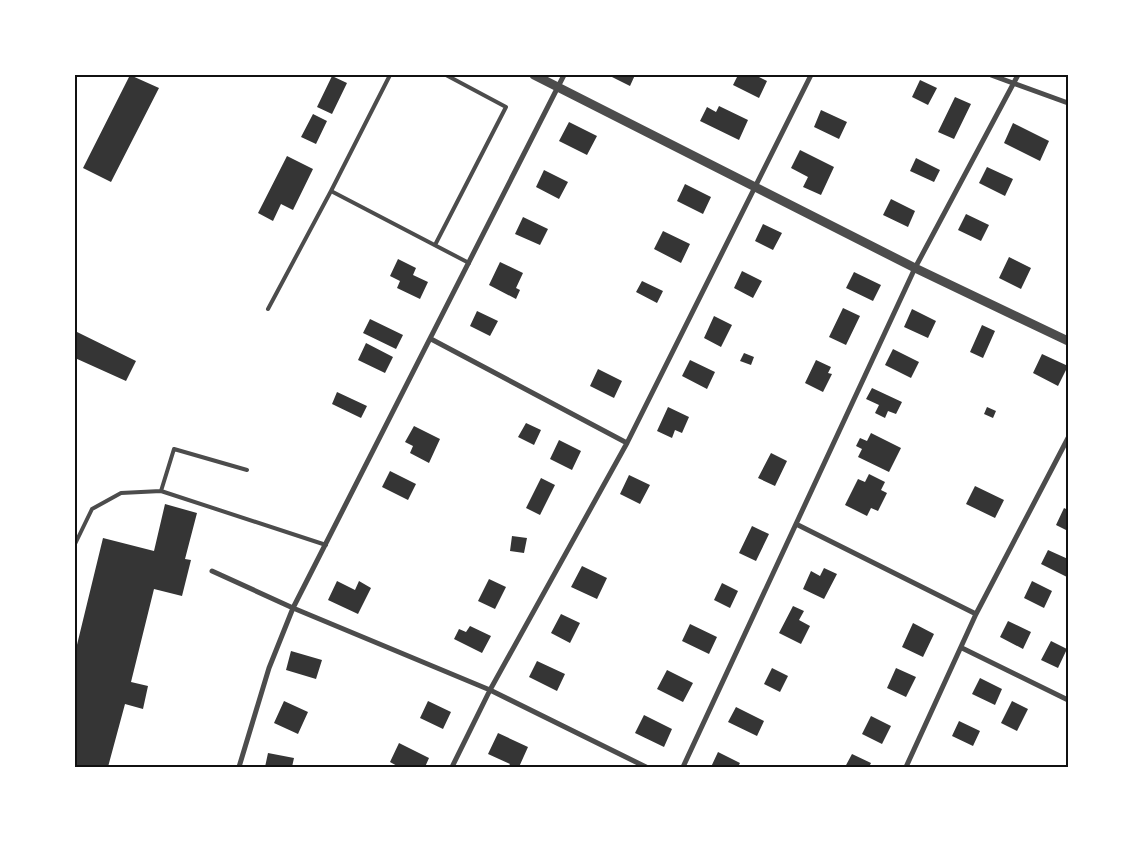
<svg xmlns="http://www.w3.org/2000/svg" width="1143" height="842" font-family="Figtree,sans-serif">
  <rect width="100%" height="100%" fill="#fff"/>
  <!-- building -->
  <path fill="#353535" d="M130,75L159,88L111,182L83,168Z
    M608,75H635L630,86Z
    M738,75H755L767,81L759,98L733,85Z
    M332,76L347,83L332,114L317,107Z
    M920,80L937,88L928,105L912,97Z
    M955,97L971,104L954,139L938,132Z
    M719,106L748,120L739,140L700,121L707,107L716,112Z
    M821,110L847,122L839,139L814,127Z
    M313,114L327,121L316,144L301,137Z
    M569,122L597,136L587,155L559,141Z
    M1013,123L1049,141L1040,161L1004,143Z
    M800,150L834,167L821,195L803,187L808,177L791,168Z
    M287,156L313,169L293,210L281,204L273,221L258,213Z
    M916,158L940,170L934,182L910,171Z
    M987,167L1013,179L1005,196L979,183Z
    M544,170L568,182L559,199L536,187Z
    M685,184L711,197L703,214L677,201Z
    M891,199L915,211L908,227L883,215Z
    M966,214L989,225L981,241L958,230Z
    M523,217L548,229L540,245L515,234Z
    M763,224L782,233L773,250L755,241Z
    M663,231L690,244L681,263L654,249Z
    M1009,257L1031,268L1021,289L999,278Z
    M398,259L416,268L413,275L428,282L420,299L397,288L400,281L390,276Z
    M500,262L523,273L516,288L520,290L516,299L489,285Z
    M742,271L762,281L753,298L734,288Z
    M854,272L881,285L873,301L846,288Z
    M642,281L663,291L657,303L636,292Z
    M843,308L860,316L846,345L829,337Z
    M912,309L936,321L928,338L904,327Z
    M477,311L498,321L490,336L470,326Z
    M714,316L732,325L721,347L704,338Z
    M370,319L403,335L396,349L363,333Z
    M982,325L995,331L983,358L970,352Z
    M75,331L136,361L126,381L75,358Z
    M366,343L393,357L385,373L358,360Z
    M893,349L919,362L911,378L885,365Z
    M744,353L754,357L751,365L740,361Z
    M1042,354L1068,366L1058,386L1033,373Z
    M690,360L715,372L707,389L682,376Z
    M816,360L831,367L828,373L832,374L823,392L805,383Z
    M598,369L622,381L614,398L590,386Z
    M872,388L902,402L896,414L888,411L885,418L875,413L879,405L866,399Z
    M337,392L367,406L361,418L332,404Z
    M668,407L689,417L682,433L675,430L672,438L657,431Z
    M987,407L996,411L993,418L984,414Z
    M526,423L541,430L534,445L518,437Z
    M414,426L440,439L429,463L410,453L413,446L405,442Z
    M871,433L901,448L889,472L858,457L862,449L856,446L860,438L867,441Z
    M559,440L581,451L572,470L550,459Z
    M771,453L787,461L775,486L758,478Z
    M390,471L416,484L408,500L382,487Z
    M869,474L885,482L881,490L887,493L878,511L871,508L867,516L845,505L858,479L865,482Z
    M629,475L650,485L640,504L620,494Z
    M541,478L555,485L540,515L526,508Z
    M975,486L1004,500L995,518L966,504Z
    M165,504L197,513L185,559L191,560L182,596L154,589L131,682L148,686L143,709L125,704L108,767H75V653L103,538L154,551Z
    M1064,508L1068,510V531L1056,525Z
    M752,526L769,534L756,561L739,553Z
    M512,536L527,538L524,553L510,551Z
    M1048,550L1068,559L1067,577L1041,564Z
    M582,566L607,578L597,599L571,587Z
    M824,568L837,574L824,599L803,589L811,571L820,576Z
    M489,579L506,587L495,609L478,601Z
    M337,581L355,590L359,581L371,588L358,614L328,600Z
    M1032,581L1052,591L1044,608L1024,598Z
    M722,583L738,591L730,608L714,600Z
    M793,606L804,611L799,620L810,626L801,644L779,633Z
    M561,614L580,623L570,643L551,633Z
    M1008,621L1031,632L1023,649L1000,637Z
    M913,623L934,634L923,657L902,647Z
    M690,624L717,637L709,654L682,641Z
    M470,626L491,636L482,653L454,639L459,629L466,632Z
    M1051,641L1067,649L1058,668L1041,660Z
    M291,651L322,660L316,679L286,670Z
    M537,661L565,674L557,691L529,677Z
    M772,668L788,676L780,692L764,684Z
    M896,668L916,677L906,697L887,688Z
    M667,670L693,683L683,702L657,689Z
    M980,678L1002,689L995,705L972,694Z
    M284,701L308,712L298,734L274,723Z
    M428,701L451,712L443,729L420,718Z
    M1012,701L1028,709L1017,731L1001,723Z
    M736,707L764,721L757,736L728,722Z
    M644,715L672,729L664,747L635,733Z
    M871,716L891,726L882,744L862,734Z
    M959,721L980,731L973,746L952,736Z
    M498,733L528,747L519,767H508L510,764L488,754Z
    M399,743L429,758L425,767H399L390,762Z
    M718,752L740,763L738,767H711Z
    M268,753L294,758L292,767H265Z
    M852,754L871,763L869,767H845Z"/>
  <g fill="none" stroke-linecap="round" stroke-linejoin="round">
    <!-- service -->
    <path stroke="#4c4c4c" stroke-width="4" d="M390,75L331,191L469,263
      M435,245L506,107L446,75
      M268,309L331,191
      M161,491L174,449L247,470
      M75,544L92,509L121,493L161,491L326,545"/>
    <!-- minor -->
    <path stroke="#4c4c4c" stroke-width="5" d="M991,75L1068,103
      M431,339L627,443
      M796,524L976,614
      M212,571L293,608L490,690L646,767
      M962,648L1068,700
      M239,767L269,668L293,608L564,75
      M452,767L490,690L627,443L811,75
      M683,767L915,268L1018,75
      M906,767L976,614L1068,438"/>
    <!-- tertiary -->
    <path stroke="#4c4c4c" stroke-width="9" d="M534,75L915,268L1068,341"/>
  </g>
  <!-- border -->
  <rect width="1143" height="842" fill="none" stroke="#ffffff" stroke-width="152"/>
  <rect x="76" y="76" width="991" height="690" fill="none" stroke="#111" stroke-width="2"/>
</svg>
